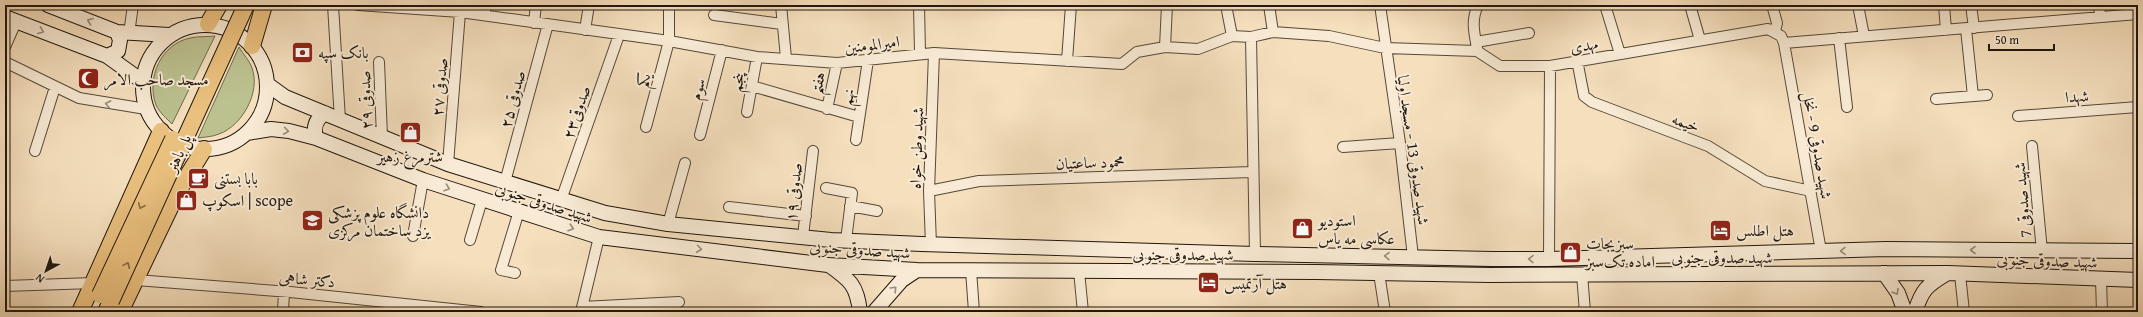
<svg xmlns="http://www.w3.org/2000/svg" width="2143" height="317" font-family="'Gentium Book Plus',Amiri,serif">
  <rect width="100%" height="100%" fill="#f5dfbd"/>
  <filter id="stains"><feTurbulence type="fractalNoise" baseFrequency=".005" numOctaves="4"/><feColorMatrix values="0 0 0 0 .2 0 0 0 0 .09 0 0 0 0 .02 0 0 0 .5 -.17"/></filter>
  <radialGradient id="worn" r=".72"><stop offset=".6" stop-color="#630" stop-opacity="0"/><stop offset="1" stop-color="#630" stop-opacity=".3"/></radialGradient>
  <!-- green -->
  <path fill="#bcc190" stroke="#6e6c4f" d="M215,36L172,124C167,119 159,112 156,105C146,78 161,44 190,38C198,36 207,37 215,36Z
    M239,47C243,54 250,61 252,68C261,92 242,126 219,134C212,137 204,137 198,138Z"/>
  <g fill="none" stroke-linecap="round" stroke-linejoin="round">
    <defs>
      <path id="minor" d="M333,5L340,120
        M358,5L460,12L669,41L757,57L837,63L934,53L1122,64L1137,52L1165,47L1198,49L1232,36L1251,37L1273,32L1329,36L1385,48L1477,51L1500,66H1550L1768,29L1781,36L1784,43L1821,251
        M781,5L786,58
        M919,5L920,53
        M1226,5L1232,36
        M1269,5L1273,32
        M1380,5L1400,143L1413,257
        M1605,5L1620,54
        M1690,5L1700,40
        M1772,5L1777,23L1775,31
        M1858,5L1864,36
        M1944,5L1946,30
        M1971,5L1974,28
        M2099,5L2100,16
        M485,15V5
        M714,15L782,24
        M534,23L536,5
        M1966,29L1973,96
        M585,30L589,5
        M129,34L133,5
        M1251,37L1255,254
        M1839,38L1847,107
        M1476,42L1529,33
        M1784,43L2138,14
        M5,47L16,22
        M1165,47L1167,5
        M1477,48C1474,32 1471,20 1478,5
        M1577,60L1584,96L1592,102L1708,146L1765,181L1811,191
        M1067,61L1071,5
        M5,62L79,98L146,109
        M379,62L382,137
        M752,86L859,117
        M1936,99L1987,95
        M827,109L837,63
        M747,112L757,57
        M2018,116L2138,107
        M646,127L669,41V5
        M700,135L722,50
        M856,140L868,60
        M2032,146L2042,251
        M1343,147L1400,143
        M35,151L55,87
        M448,164L460,12
        M505,182L548,24
        M826,188L852,193L846,240
        M929,191L979,181L1252,172
        M561,200L619,35
        M850,206L877,211
        M729,207L806,216
        M668,224L685,163
        M413,236L423,180
        M803,236L813,151
        M470,240L482,200
        M931,245L929,191L934,53
        M1549,259L1550,66
        M971,270L974,312
        M1079,271L1083,312
        M515,273L501,270L519,211
        M1379,273L1385,312
        M1582,274L1585,312
        M1960,274L1964,312
        M2101,279L2102,312
        M136,280L290,292L481,312
        M5,286L93,283
        M582,307L679,302
        M283,312L284,292
        M581,312L599,237"/>
      <path id="secondary" d="M48,5L117,32L169,35
        M5,17L107,56L142,81
        M143 87a62 62 0 1 1 124 0a62 62 0 1 1-124 0Z
        M107,56L118,51L120,40L117,32
        M267,84L285,97L448,164L605,213L668,224L831,240L922,244L1255,254L1492,259H1549L1886,249L2138,251
        M247,133L271,129L289,131L316,138L423,180L599,237L828,265L917,270L1316,272L1490,275L1948,273L2138,280
        M316,138C313,127 316,119 325,113
        M829,265C850,280 857,285 860,312
        M1884,273L1898,293L1905,312
        M874,312L902,280L917,270
        M1915,312C1922,290 1926,286 1946,274"/>
      <path id="primary" d="M208,24L219,5
        M252,46L264,5
        M80,312L161,131
        M106,312L111,301
        M120,312L177,193L204,149"/>
    </defs>
    <!-- minor casing -->
    <use href="#minor" stroke="#55483a" stroke-width="12"/>
    <!-- secondary casing -->
    <use href="#secondary" stroke="#20160e" stroke-width="16"/>
    <!-- primary casing -->
    <use href="#primary" stroke="#20160e" stroke-width="18"/>
    <!-- minor -->
    <use href="#minor" stroke="#f8ead4" stroke-width="10"/>
    <!-- secondary -->
    <use href="#secondary" stroke="#f8ead4" stroke-width="14"/>
    <!-- primary -->
    <use href="#primary" stroke="#eac07e" stroke-width="16"/>
    <defs>
      <path id="primary-bridge" d="M100,295L173,139
        M111,301L246,5"/>
    </defs>
    <!-- primary-bridge casing -->
    <use href="#primary-bridge" stroke="#20160e" stroke-width="18" stroke-linecap="butt"/>
    <!-- primary-bridge -->
    <use href="#primary-bridge" stroke="#eac07e" stroke-width="16"/>
  </g>
  <!-- one-way arrows -->
  <defs><path id="oneway-chevron" d="M-2-3.5L2.5 0L-2 3.5" fill="none" stroke-width="1.6" stroke-linecap="round" stroke-linejoin="round"/></defs>
  <g stroke="#978b7b">
    <use href="#oneway-chevron" transform="translate(90 21) rotate(-159)"/>
    <use href="#oneway-chevron" transform="translate(41 31) rotate(21)"/>
    <use href="#oneway-chevron" transform="translate(108 104) rotate(-169)"/>
    <use href="#oneway-chevron" transform="translate(286 131) rotate(8)"/>
    <use href="#oneway-chevron" transform="translate(447 188) rotate(19)"/>
    <use href="#oneway-chevron" transform="translate(571 228) rotate(18)"/>
    <use href="#oneway-chevron" transform="translate(699 249) rotate(7)"/>
    <use href="#oneway-chevron" transform="translate(1973 250) rotate(-180)"/>
    <use href="#oneway-chevron" transform="translate(1843 251) rotate(178)"/>
    <use href="#oneway-chevron" transform="translate(1387 256) rotate(-179)"/>
    <use href="#oneway-chevron" transform="translate(1531 259) rotate(-179)"/>
    <use href="#oneway-chevron" transform="translate(894 289) rotate(-46)"/>
    <use href="#oneway-chevron" transform="translate(1896 292) rotate(60)"/>
  </g>
  <g stroke="#856b46">
    <use href="#oneway-chevron" transform="translate(141 206) rotate(115)"/>
    <use href="#oneway-chevron" transform="translate(127 265) rotate(-66)"/>
  </g>
  <!-- icons -->
  <defs>
    <symbol id="bank-square" viewBox="-11 -11 22 22"><rect x="-9" y="-9" width="18" height="18" rx="4" fill="#8f2418" stroke="#f8ead4"/><path d="M-6-4H6V4H-6ZM0-2.3a2.3 2.3 0 1 0 0 4.6a2.3 2.3 0 1 0 0-4.6Z" fill="#fff"/></symbol>
    <symbol id="mosque-square" viewBox="-11 -11 22 22"><rect x="-9" y="-9" width="18" height="18" rx="4" fill="#8f2418" stroke="#f8ead4"/><path d="M3.5-4.9A6 6 0 1 0 3.5 4.9A5 5 0 1 1 3.5-4.9Z" fill="#fff"/></symbol>
    <symbol id="shop-square" viewBox="-11 -11 22 22"><rect x="-9" y="-9" width="18" height="18" rx="4" fill="#8f2418" stroke="#f8ead4"/><path d="M-5-2.5h2.3a2.7 3.5 0 0 1 5.4 0H5L5.5 6h-11ZM-1.5-2.5h3a1.5 2.3 0 0 0-3 0Z" fill="#fff"/></symbol>
    <symbol id="cafe-square" viewBox="-11 -11 22 22"><rect x="-9" y="-9" width="18" height="18" rx="4" fill="#8f2418" stroke="#f8ead4"/><path d="M-5.5-4.5H6V0H3Q3 3.5 0 3.5H-2.5Q-5.5 3.5-5.5 0ZM3-3.2v2h1.7v-2ZM-6 4.5H4V6H-6Z" fill="#fff"/></symbol>
    <symbol id="university-square" viewBox="-11 -11 22 22"><rect x="-9" y="-9" width="18" height="18" rx="4" fill="#8f2418" stroke="#f8ead4"/><path d="M0-5L7-2L0 1L-7-2ZM-4 1L0 2.5L4 1V4Q0 6-4 4Z" fill="#fff"/></symbol>
    <symbol id="hotel-square" viewBox="-11 -11 22 22"><rect x="-9" y="-9" width="18" height="18" rx="4" fill="#8f2418" stroke="#f8ead4"/><path d="M-6-4.5h1.5V1H6V5H4.5V3h-9V5H-6ZM-4 0a1.8 1.8 0 1 1 3.6 0ZM.5 0V-2.5h3Q6-2.5 6 0Z" fill="#fff"/></symbol>
  </defs>
  <g fill-rule="evenodd">
    <use href="#bank-square" x="290" y="40" width="25" height="25"/>
    <use href="#mosque-square" x="76" y="66" width="25" height="25"/>
    <use href="#shop-square" x="398" y="120" width="25" height="25"/>
    <use href="#cafe-square" x="186" y="166" width="25" height="25"/>
    <use href="#shop-square" x="174" y="188" width="25" height="25"/>
    <use href="#university-square" x="300" y="208" width="25" height="25"/>
    <use href="#shop-square" x="1290" y="216" width="25" height="25"/>
    <use href="#hotel-square" x="1708" y="218" width="25" height="25"/>
    <use href="#shop-square" x="1558" y="240" width="25" height="25"/>
    <use href="#hotel-square" x="1196" y="270" width="25" height="25"/>
  </g>
  <g text-anchor="middle" dominant-baseline="central" stroke-width="4" stroke-linejoin="round" paint-order="stroke">
    <!-- street labels -->
    <g font-size="16" fill="#20160e" stroke="#f8ead4">
      <text transform="translate(872 44) rotate(-7)">امیرالمومنین</text>
      <text transform="translate(1584 45) rotate(-9)">مهدی</text>
      <text transform="translate(643 80) rotate(-75)">یکم</text>
      <text transform="translate(737 82) rotate(-79)">پنجم</text>
      <text transform="translate(817 83) rotate(-79)">هفتم</text>
      <text transform="translate(439 87) rotate(-85)">صدوقی ۲۷</text>
      <text transform="translate(697 89) rotate(-75)">سوم</text>
      <text transform="translate(2077 96) rotate(-4)">شهدا</text>
      <text transform="translate(847 97) rotate(-80)">نهم</text>
      <text transform="translate(512 99) rotate(-75)">صدوقی ۲۵</text>
      <text transform="translate(365 100) rotate(-92)">صدوقی ۲۹</text>
      <text transform="translate(576 112) rotate(-71)">صدوقی۲۳</text>
      <text transform="translate(1686 122) rotate(20)">خیمه</text>
      <text transform="translate(1818 145) rotate(80)">شهید صدوقی 9 - نخل</text>
      <text transform="translate(916 148) rotate(-88)">شهید وطن خواه</text>
      <text transform="translate(1414 150) rotate(82)">شهید صدوقی 13 - مسجد اولیا</text>
      <text transform="translate(178 153) rotate(-66)">پل باهنر</text>
      <text transform="translate(1090 162) rotate(-2)">محمود ساعتیان</text>
      <text transform="translate(793 192) rotate(-84)">صدوقی ۱۹</text>
      <text transform="translate(2022 200) rotate(-95)">شهید صدوقی 7</text>
      <text transform="translate(544 202) rotate(18)">شهید صدوقی جنوبی</text>
      <text transform="translate(860 249) rotate(4)">شهید صدوقی جنوبی</text>
      <text x="1183" y="254">شهید صدوقی جنوبی</text>
      <text x="1722" y="257">شهید صدوقی جنوبی</text>
      <text transform="translate(2047 260) rotate(2)">شهید صدوقی جنوبی</text>
      <text transform="translate(307 279) rotate(5)">دکتر شاهی</text>
    </g>
    <!-- poi labels -->
    <g font-size="16" fill="#20160e" stroke="#f8ead4" text-anchor="start">
      <text x="318" y="52">بانک سپه</text>
      <text x="104" y="79">مسجد صاحب الامر</text>
      <text x="410" y="156" text-anchor="middle">شترمرغ زهیر</text>
      <text x="214" y="178">بابا بستنی</text>
      <text x="202" y="200">اسکوپ | scope</text>
      <text x="328" y="212">دانشگاه علوم پزشکی<tspan x="328" dy="18">یزد ساختمان مرکزی</tspan></text>
      <text x="1318" y="220">استودیو<tspan x="1318" dy="18">عکاسی مه یاس</tspan></text>
      <text x="1736" y="230">هتل اطلس</text>
      <text x="1586" y="243">سبزیجات<tspan x="1586" dy="18">اماده تک‌سبز</tspan></text>
      <text x="1224" y="283">هتل آرتمیس</text>
    </g>
  </g>
  <!-- margin -->
  <rect width="2143" height="317" fill="none" stroke="#f5dfbd" stroke-width="20"/>
  <rect x="6" y="6" width="2131" height="305" fill="none" stroke="#20160e" stroke-width="2"/>
  <rect x="10" y="10" width="2123" height="297" fill="none" stroke="#20160e"/>
  <!-- north arrow -->
  <g transform="translate(46 271) rotate(220)" stroke="#f8ead4" stroke-width="3" paint-order="stroke">
  <path d="M0-3L7 15L0 10L-7 15Z" fill="#20160e"/>
  <text y="-6" font-size="11" font-weight="bold" text-anchor="middle" fill="#20160e">N</text>
  </g>
  <!-- scale -->
  <path d="M1989 44v6h65v-6" fill="none" stroke="#20160e" stroke-width="2"/>
  <text x="1995" y="44" font-size="12" fill="#20160e" stroke="#f8ead4" stroke-width="3" paint-order="stroke">50 m</text>
  <rect width="100%" height="100%" filter="url(#stains)"/>
  <rect width="100%" height="100%" fill="url(#worn)"/>
</svg>
